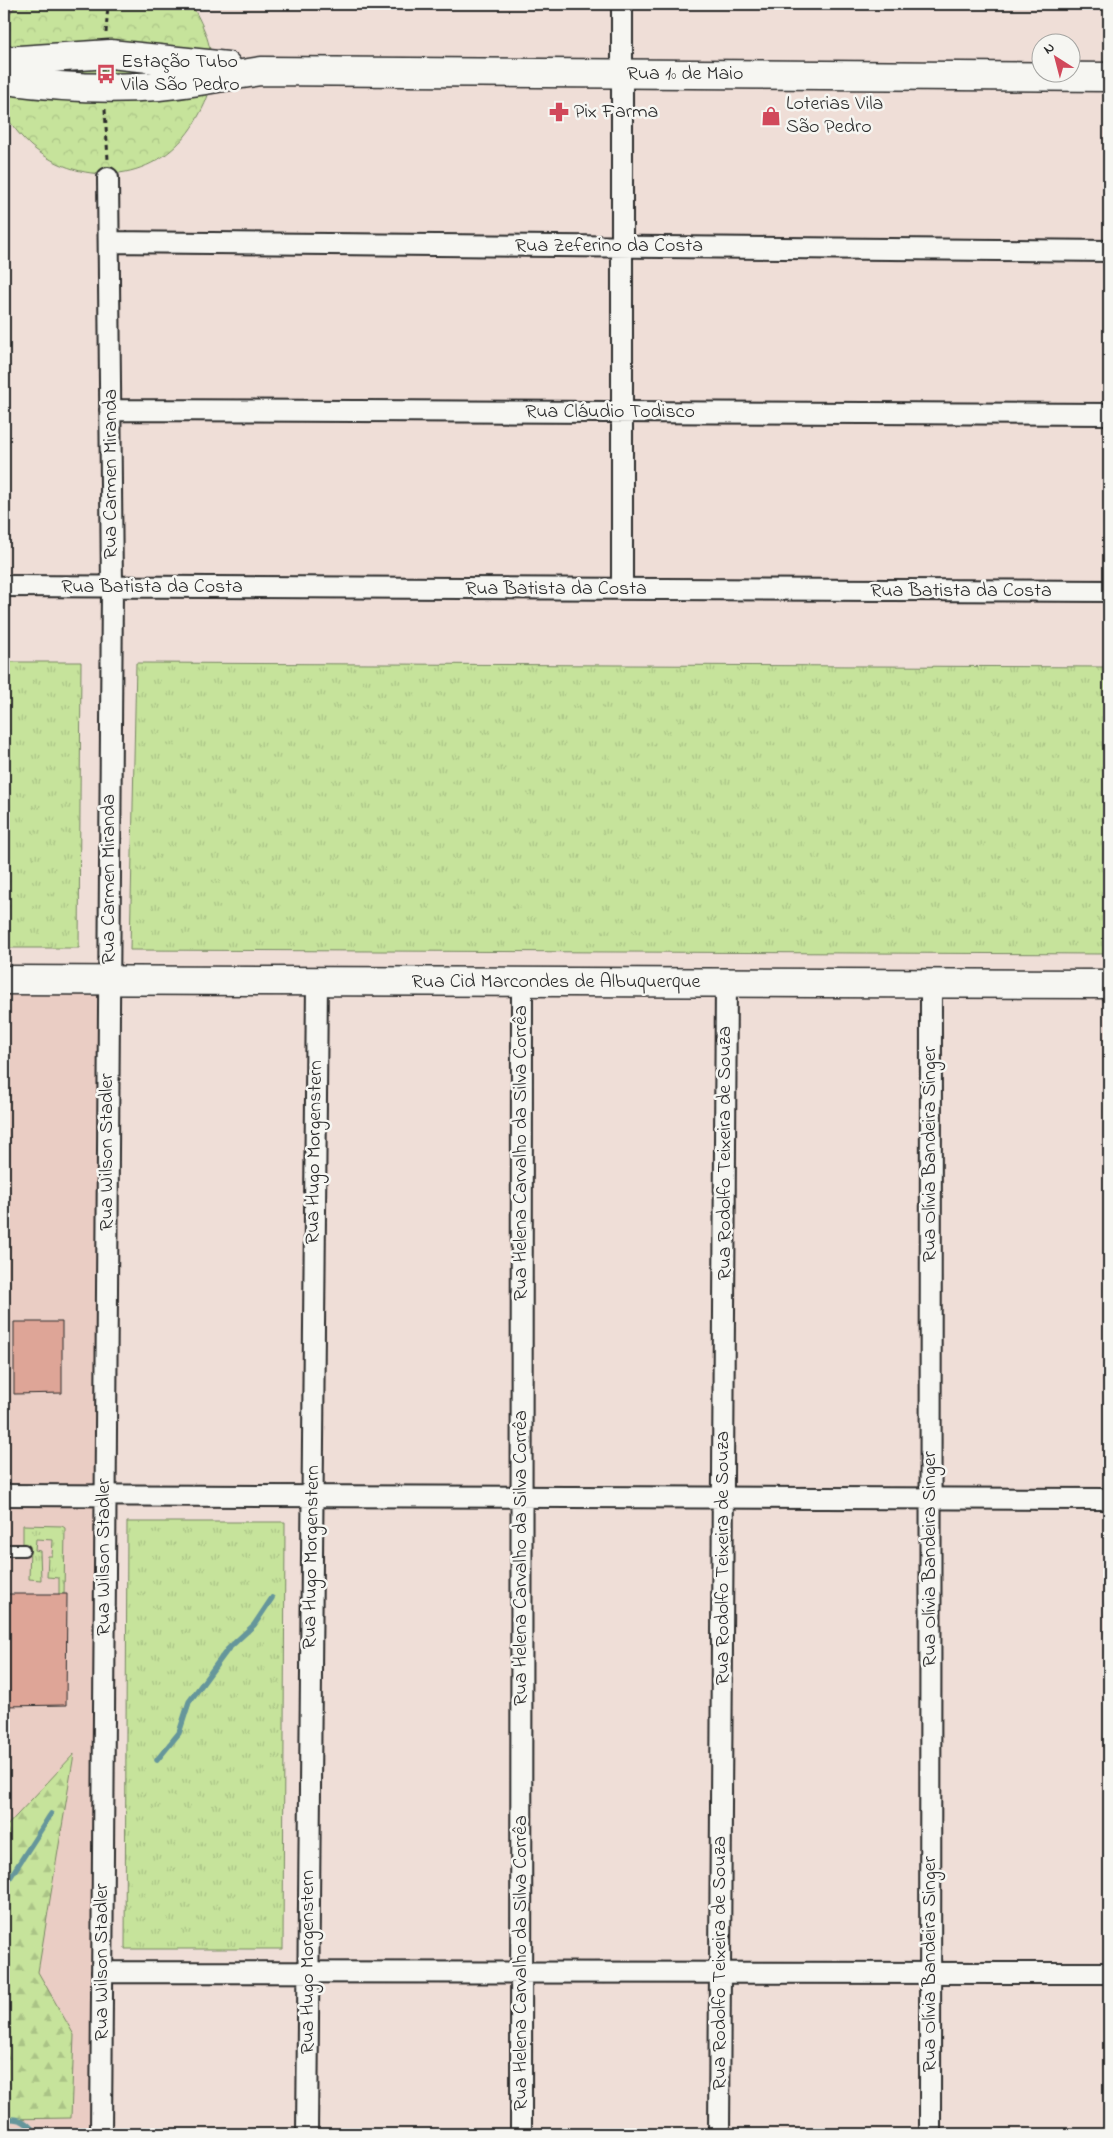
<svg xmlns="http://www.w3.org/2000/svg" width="1113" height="2138" font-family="'Indie Flower',sans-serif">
  <defs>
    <pattern id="grass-tufts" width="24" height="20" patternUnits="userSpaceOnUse" patternTransform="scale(1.25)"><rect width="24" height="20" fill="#c6e39b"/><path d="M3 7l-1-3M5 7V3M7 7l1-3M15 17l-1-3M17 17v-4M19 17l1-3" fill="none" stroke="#aac386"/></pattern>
    <pattern id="forest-firs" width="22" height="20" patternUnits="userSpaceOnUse" patternTransform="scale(1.25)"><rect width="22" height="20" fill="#c6e39b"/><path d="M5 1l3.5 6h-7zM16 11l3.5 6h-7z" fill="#aac386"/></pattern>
    <pattern id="park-crowns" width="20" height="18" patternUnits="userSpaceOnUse" patternTransform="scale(1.25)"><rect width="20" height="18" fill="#c6e39b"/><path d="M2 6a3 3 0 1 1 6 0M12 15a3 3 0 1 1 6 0" fill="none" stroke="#aac386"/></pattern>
  </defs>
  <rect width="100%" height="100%" fill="#efded7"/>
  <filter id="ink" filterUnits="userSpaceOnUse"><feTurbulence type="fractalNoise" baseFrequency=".02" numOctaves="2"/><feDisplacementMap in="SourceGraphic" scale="10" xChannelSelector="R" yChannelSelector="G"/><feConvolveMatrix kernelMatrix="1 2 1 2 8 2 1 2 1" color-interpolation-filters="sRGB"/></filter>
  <g filter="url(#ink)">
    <!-- built -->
    <path fill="#eacdc4" d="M4,980H108L101,2134H4Z"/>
    <!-- grass -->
    <path fill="url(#grass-tufts)" stroke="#788763" d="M4,662H81L79,948H4Z
      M136,663L1109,667V954L130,950Z
      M127,1522H285L283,1949H125Z
      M23,1525L62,1526L65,1528L64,1596L59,1597V1578L47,1577L48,1556H52L53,1540L36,1539L35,1550L40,1551L41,1580L29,1579L30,1546L23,1545Z"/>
    <!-- forest -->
    <path fill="url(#forest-firs)" stroke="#788763" d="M74,1754L38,1972L74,2035L71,2118L4,2119V1829Z"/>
    <!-- park -->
    <path fill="url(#park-crowns)" stroke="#788763" d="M17,4H191C206,29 215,53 211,83C209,97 202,110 195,122C159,182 84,190 31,146C23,139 7,121 4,110C1,100 4,87 4,76C4,64 1,33 5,23C7,16 13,10 17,4Z"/>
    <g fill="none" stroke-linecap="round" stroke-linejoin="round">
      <!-- stream -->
      <path stroke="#65969b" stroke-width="5.5" d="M157,1760L179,1733L189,1702L228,1649L254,1625L272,1598
        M4,1887L51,1814
        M4,2118C16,2119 23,2119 31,2128"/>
    </g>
    <!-- building -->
    <path fill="#dea597" stroke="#2b2b2b" d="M14,1322H62V1393L14,1394Z
      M4,1594H67L66,1705L4,1706Z"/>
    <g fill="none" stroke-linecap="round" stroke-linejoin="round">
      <defs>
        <path id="lane" d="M4,1550H24"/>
        <path id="street" d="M109,242L1109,251
          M110,410L1109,414
          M4,586L1109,591
          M622,589V4
          M4,1495L1109,1499
          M102,1972L1109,1973
          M101,2134L112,587L108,178
          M307,2134L317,981
          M521,2134L522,982
          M719,2134L726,982
          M930,2134L931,983"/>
        <path id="secondary" d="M4,61L110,54L227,66
          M4,80C55,87 107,90 159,86C193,83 227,76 261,71L1109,77
          M4,980L1109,984"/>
      </defs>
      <!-- lane casing -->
      <use href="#lane" stroke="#2b2b2b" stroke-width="14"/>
      <!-- street casing -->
      <use href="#street" stroke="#2b2b2b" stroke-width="24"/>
      <!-- secondary casing -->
      <use href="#secondary" stroke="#2b2b2b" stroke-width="31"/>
      <!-- path -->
      <path stroke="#2b2b2b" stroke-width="3" stroke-dasharray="5 4" stroke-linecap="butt" d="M106,33L108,4
        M105,109L108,160"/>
      <!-- lane -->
      <use href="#lane" stroke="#f6f6f2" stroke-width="10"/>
      <!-- street -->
      <use href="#street" stroke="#f6f6f2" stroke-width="20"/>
      <!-- secondary -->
      <use href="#secondary" stroke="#f6f6f2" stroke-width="28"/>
    </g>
  </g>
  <!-- icons -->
  <defs>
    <symbol id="bus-bare" viewBox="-9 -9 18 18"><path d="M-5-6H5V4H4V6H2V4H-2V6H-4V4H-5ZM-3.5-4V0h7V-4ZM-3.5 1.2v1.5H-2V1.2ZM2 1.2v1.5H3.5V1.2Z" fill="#d1495b" stroke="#f6f6f2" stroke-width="2.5" paint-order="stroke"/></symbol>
    <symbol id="pharmacy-bare" viewBox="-9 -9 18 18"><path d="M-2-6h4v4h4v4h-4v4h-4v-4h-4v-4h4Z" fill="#d1495b" stroke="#f6f6f2" stroke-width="2.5" paint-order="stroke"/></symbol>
    <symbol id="shop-bare" viewBox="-9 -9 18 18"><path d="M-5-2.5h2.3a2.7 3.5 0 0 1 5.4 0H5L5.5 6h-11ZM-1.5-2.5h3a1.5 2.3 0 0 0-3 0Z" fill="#d1495b" stroke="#f6f6f2" stroke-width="2.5" paint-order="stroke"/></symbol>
  </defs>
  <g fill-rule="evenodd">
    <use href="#bus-bare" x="92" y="60" width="28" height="28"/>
    <use href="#pharmacy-bare" x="545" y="98" width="28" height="28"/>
    <use href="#shop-bare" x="757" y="102" width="28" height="28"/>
  </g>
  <g text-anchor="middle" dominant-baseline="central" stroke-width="5" stroke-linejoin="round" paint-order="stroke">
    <!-- poi labels -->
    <g font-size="20" fill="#2b2b2b" stroke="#f6f6f2" text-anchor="start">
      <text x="121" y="62">Estação Tubo<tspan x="121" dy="23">Vila São Pedro</tspan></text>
      <text x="786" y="104">Loterias Vila<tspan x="786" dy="23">São Pedro</tspan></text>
      <text x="574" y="112">Pix Farma</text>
    </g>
    <!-- street labels -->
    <g font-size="20" fill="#2b2b2b" stroke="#f6f6f2">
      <text x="685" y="74">Rua 1º de Maio</text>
      <text x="609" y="246">Rua Zeferino da Costa</text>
      <text x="610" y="412">Rua Cláudio Todisco</text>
      <text transform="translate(111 474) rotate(-90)">Rua Carmen Miranda</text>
      <text x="152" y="587">Rua Batista da Costa</text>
      <text x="556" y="589">Rua Batista da Costa</text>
      <text x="961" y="591">Rua Batista da Costa</text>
      <text transform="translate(109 879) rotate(-90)">Rua Carmen Miranda</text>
      <text x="556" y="982">Rua Cid Marcondes de Albuquerque</text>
      <text transform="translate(107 1152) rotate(-90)">Rua Wilson Stadler</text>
      <text transform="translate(315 1152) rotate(-89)">Rua Hugo Morgenstern</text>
      <text transform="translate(521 1153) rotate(-90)">Rua Helena Carvalho da Silva Corrêa</text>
      <text transform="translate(725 1153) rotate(-90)">Rua Rodolfo Teixeira de Souza</text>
      <text transform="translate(930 1154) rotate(-90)">Rua Olívia Bandeira Singer</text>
      <text transform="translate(104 1557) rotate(-90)">Rua Wilson Stadler</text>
      <text transform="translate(312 1557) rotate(-89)">Rua Hugo Morgenstern</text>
      <text transform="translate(521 1558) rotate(-90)">Rua Helena Carvalho da Silva Corrêa</text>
      <text transform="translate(723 1558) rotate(-90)">Rua Rodolfo Teixeira de Souza</text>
      <text transform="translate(930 1559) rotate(-90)">Rua Olívia Bandeira Singer</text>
      <text transform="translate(102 1962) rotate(-90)">Rua Wilson Stadler</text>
      <text transform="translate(308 1962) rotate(-90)">Rua Hugo Morgenstern</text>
      <text transform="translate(521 1963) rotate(-90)">Rua Helena Carvalho da Silva Corrêa</text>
      <text transform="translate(720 1963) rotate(-90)">Rua Rodolfo Teixeira de Souza</text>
      <text transform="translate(930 1964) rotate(-90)">Rua Olívia Bandeira Singer</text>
    </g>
  </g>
  <!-- margin -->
  <rect width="1113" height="2138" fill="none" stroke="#f6f6f2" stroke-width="20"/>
  <rect x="10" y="10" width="1093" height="2118" fill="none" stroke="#2b2b2b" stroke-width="2" filter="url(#ink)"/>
  <!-- north arrow -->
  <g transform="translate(1056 58) rotate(324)"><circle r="24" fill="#f6f6f2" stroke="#a5a5a2"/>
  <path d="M0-4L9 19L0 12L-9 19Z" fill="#d1495b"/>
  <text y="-8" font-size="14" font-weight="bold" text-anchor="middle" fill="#2b2b2b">N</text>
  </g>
</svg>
